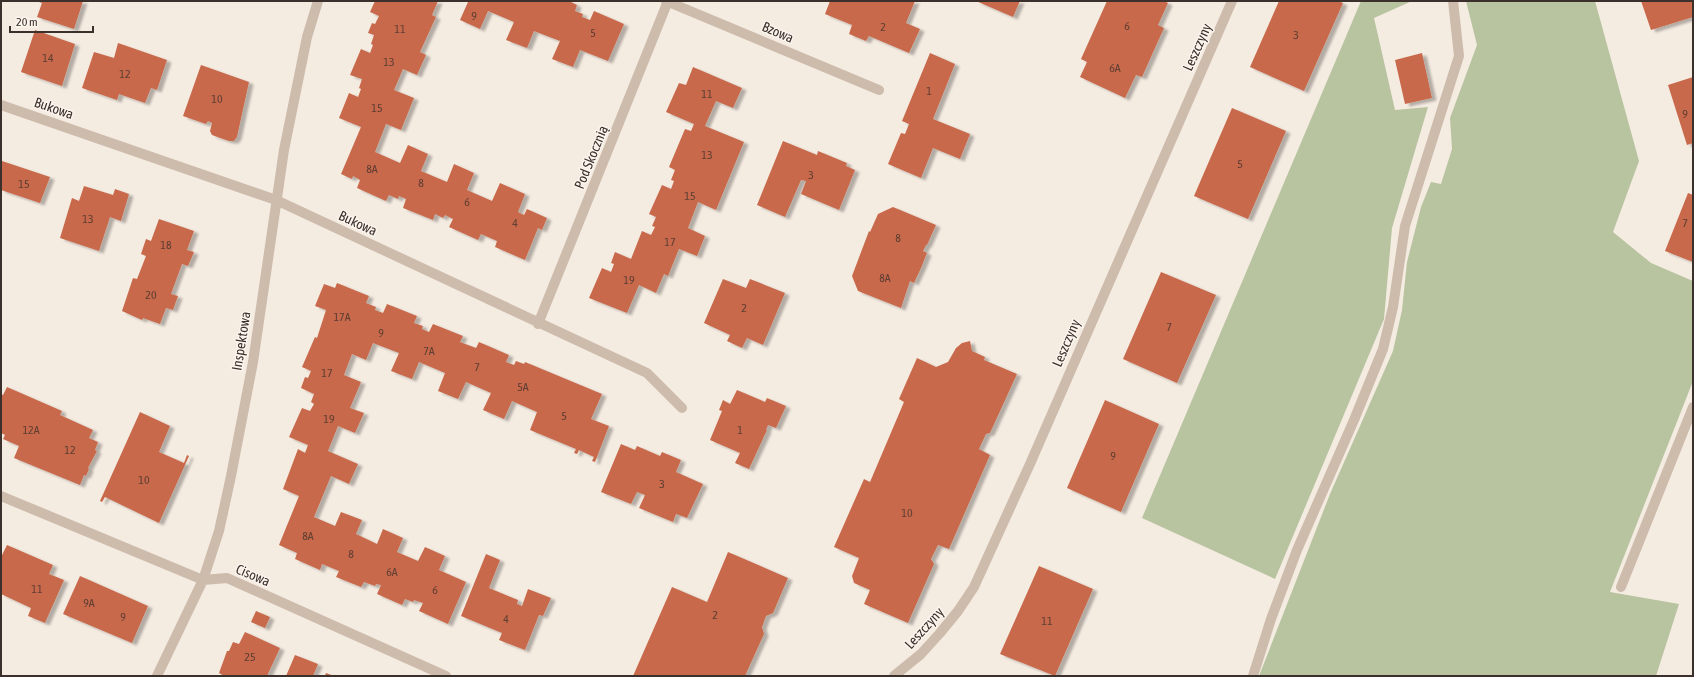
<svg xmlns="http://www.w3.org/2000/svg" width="1694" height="677" font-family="'Asap Condensed',sans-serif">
  <defs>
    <filter id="shadow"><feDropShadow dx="4.5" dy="2.5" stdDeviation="1" flood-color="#0004"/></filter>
  </defs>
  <rect width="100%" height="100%" fill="#f4ebe1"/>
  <!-- green -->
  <path fill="#b8c4a0" d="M1361,1H1412L1374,18L1395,110L1428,107L1392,228L1384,319L1275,579L1142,518Z
    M1466,1H1595L1639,161L1613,232L1651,263L1693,281V381L1610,592L1679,604L1656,676H1259L1330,494L1393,351L1402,310L1407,262L1421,207L1431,182L1441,184L1452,149L1450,118L1477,45Z"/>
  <!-- building -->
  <path fill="#c8694b" filter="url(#shadow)" d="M36,1H83L74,29L37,17L42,3Z
    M375,1H438L432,15L436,17L420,52L426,55L417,75L403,69L394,90L414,98L401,130L386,124L375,152L400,163L408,145L428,154L421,171L447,182L454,164L474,173L467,190L492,201L500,183L525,194L518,212L524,215L527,209L547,218L542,230L538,228L525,260L495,247L497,241L481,234L478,240L449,227L453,219L445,215L443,218L435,214L433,220L403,208L406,199L399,196L398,199L389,195L386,201L357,188L360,180L353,176L352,179L341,174L361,127L339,118L349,93L358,97L361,89L359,88L362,79L350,75L361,49L370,53L373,45L371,44L374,35L368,33L372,23L375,24L379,16L370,12Z
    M465,1H569L577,5L575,11L583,14L582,17L590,20L594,11L624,24L608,61L580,50L573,67L552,59L560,41L534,31L527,48L506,40L514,22L488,11L480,29L460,20L468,2Z
    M830,1H915L906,23L920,29L909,53L869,36L866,41L849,34L852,25L825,14Z
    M976,1H1020L1013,17Z
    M1107,1H1164L1168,3L1158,25L1164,28L1142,77L1136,75L1125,98L1080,77L1087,62L1081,59Z
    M1279,1H1338L1343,3L1304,91L1250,67Z
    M1641,1H1693V17L1651,30Z
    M35,30L75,44L62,86L21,72Z
    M118,43L167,60L157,90L151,88L145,103L119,94L117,100L82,88L94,52L114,58Z
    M930,53L955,64L933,119L970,134L960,159L933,148L921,178L888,164L901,133L905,134L909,124L902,121Z
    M1422,53L1432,98L1405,104L1395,60Z
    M201,65L249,82L237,137L234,141H229L212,135L210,131L212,123L208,121L206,124L183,116Z
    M693,67L742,88L733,108L716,101L705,126L744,142L716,210L698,202L688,228L705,236L697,256L679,249L668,276L664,274L656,293L639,285L627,313L589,298L602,268L611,272L614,264L611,263L615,252L631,259L642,231L651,235L655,227L652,226L656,217L649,214L662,185L671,189L674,181L671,180L675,170L669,167L685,129L691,131L694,124L666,112L679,83L686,85Z
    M1693,77V143L1687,145L1668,85Z
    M1232,108L1286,131L1248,219L1194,196Z
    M783,141L817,155L818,151L847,163L846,166L855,170L839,210L801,194L806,181L801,180L785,217L757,205Z
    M2,161L50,177L40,203L1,190Z
    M84,186L113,195L115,189L129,194L121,221L110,217L99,251L60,238L72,198L79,201Z
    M1688,193L1693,195V262L1665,251Z
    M893,207L936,225L927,245H926L923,251L927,253L921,268L914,283L910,281L901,308L858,291L852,276L869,231L870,232L878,214Z
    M159,219L194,231L187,250L194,252L188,266L182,264L171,294L178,296L173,310L166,308L160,324L143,318L142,320L122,311L133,278L137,279L146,256L141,254L146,239L151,241Z
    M1161,272L1216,295L1177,383L1123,359Z
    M723,279L746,288L750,279L785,293L763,345L747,338L742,348L727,341L730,335L704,323Z
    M337,283L369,296L366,303L376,307L375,310L383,313L387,304L417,316L414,323L423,326L422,329L429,332L433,324L463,336L460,342L476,348L479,342L509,355L506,362L514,365L516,361L524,364L525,362L602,394L591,419L609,426L595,462L592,461L594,457L579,450L577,454L574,453L576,449L530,430L537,412L512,401L504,419L483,410L491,393L466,382L458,399L438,391L445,373L419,362L412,379L391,371L399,353L373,343L366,360L352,354L344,375L361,382L350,408L364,413L355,433L338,426L328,451L358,464L349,484L331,476L314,517L335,526L341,512L362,520L356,534L377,544L383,529L403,538L397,552L418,561L425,547L445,556L439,570L466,582L448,624L419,611L423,603L414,600L413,602L405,599L402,605L377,594L381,585L376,584L375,586L364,582L361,587L336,577L339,571L322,564L320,570L295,559L297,553L279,545L299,496L283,489L298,449L305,453L308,445L289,437L302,408L310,411L314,404L311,402L314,394L301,388L305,377L308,378L311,371L302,367L315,337L317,338L326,310L315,306L324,284L335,288Z
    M970,341L972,351L985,357L984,360L1017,374L990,433L986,434L979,449L990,455L949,549L938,545L931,559L934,564L908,623L864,604L870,590L854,583L852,576L859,558L834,547L864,479L870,482L904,402L899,399L917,358L936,367L948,362L956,348L962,343Z
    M7,387L62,411L60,415L93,430L89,438L98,442L95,450L97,451L88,468L89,469L86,476L84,475L80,485L14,458L19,446L3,439L5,435L1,433V394L3,395Z
    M737,390L765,402L767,398L786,406L776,428L768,425L766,430H767L749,469L735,463L740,453L710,440L722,411L719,410L723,400L730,404Z
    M1105,400L1159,424L1121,512L1067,488Z
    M140,412L170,426L159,452L184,463L187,455L189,456L159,523L105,497L102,502L100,501Z
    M621,444L635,450L637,446L660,456L662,452L681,460L676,472L703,484L687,518L676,514L673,522L639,508L645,495L637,492L631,504L601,492Z
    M7,545L53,565L49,574L64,580L45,623L28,616L31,608L1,594V557Z
    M728,552L788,578L773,613L766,616L762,627L764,634L745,676H633L672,587L707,602Z
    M486,554L500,560L489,588L518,600L517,604L522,606L528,589L551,598L543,616L539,615L525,650L499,640L502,633L461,616Z
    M1039,566L1093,589L1055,676L1000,654Z
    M80,576L148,606L132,643L63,614Z
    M256,611L270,617L265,628L251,622Z
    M245,632L280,648L267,676H224L219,673L227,651H229L233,642L239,644Z
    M295,655L318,664L313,676H286Z
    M326,673L334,676H325Z"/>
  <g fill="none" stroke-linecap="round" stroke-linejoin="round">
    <!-- service -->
    <path stroke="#cdbbac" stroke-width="10" d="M1253,676L1271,619L1297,550L1354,420L1383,349L1393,307L1405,226L1459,56L1453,1"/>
    <!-- minor -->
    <path stroke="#cdbbac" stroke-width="10" d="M666,1L879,90
      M1,105L276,200L647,373L682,408
      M538,324L668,1
      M1,496L203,580L227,578L446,676
      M1621,587L1693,407
      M157,676L203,580L219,531L231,476L253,362L284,150L307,37L318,1
      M894,676L921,654L940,633L958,611L974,587L1030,464L1232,1"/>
  </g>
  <g text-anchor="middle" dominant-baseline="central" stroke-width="3" stroke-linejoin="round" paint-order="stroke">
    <!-- number labels -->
    <g font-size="12" fill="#5e3e33">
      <text x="474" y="16">9</text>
      <text x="1127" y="26">6</text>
      <text x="883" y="27">2</text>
      <text x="400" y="29">11</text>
      <text x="593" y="33">5</text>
      <text x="1296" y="35">3</text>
      <text x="48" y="58">14</text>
      <text x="389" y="62">13</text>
      <text x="1115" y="68">6A</text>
      <text x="125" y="74">12</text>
      <text x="929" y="91">1</text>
      <text x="707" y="94">11</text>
      <text x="217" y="99">10</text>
      <text x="377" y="108">15</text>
      <text x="1685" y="114">9</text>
      <text x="707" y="155">13</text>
      <text x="1240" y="164">5</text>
      <text x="372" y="169">8A</text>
      <text x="811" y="175">3</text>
      <text x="421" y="183">8</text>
      <text x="24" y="184">15</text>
      <text x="690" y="196">15</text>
      <text x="467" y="202">6</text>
      <text x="88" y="219">13</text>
      <text x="515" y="223">4</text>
      <text x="1685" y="223">7</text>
      <text x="898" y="238">8</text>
      <text x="670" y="242">17</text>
      <text x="166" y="245">18</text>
      <text x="885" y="278">8A</text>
      <text x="629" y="280">19</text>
      <text x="151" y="295">20</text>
      <text x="744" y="308">2</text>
      <text x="342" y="317">17A</text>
      <text x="1169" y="327">7</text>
      <text x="381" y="333">9</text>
      <text x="429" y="351">7A</text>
      <text x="477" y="367">7</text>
      <text x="327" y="373">17</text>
      <text x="523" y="387">5A</text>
      <text x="564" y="416">5</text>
      <text x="329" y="419">19</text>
      <text x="31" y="430">12A</text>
      <text x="740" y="430">1</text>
      <text x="70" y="450">12</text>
      <text x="1113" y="456">9</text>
      <text x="144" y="480">10</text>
      <text x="662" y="484">3</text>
      <text x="907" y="513">10</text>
      <text x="308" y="536">8A</text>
      <text x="351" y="554">8</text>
      <text x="392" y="572">6A</text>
      <text x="37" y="589">11</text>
      <text x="435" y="590">6</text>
      <text x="89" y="603">9A</text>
      <text x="715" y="615">2</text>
      <text x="123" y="617">9</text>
      <text x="506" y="619">4</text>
      <text x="1047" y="621">11</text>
      <text x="250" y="657">25</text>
    </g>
    <!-- street labels -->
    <g font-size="14" fill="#3b302b" stroke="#fbf5ee">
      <text transform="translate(778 32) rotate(23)">Bzowa</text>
      <text transform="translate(1197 47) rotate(-66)">Leszczyny</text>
      <text transform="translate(54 108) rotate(19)">Bukowa</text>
      <text transform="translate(591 157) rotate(-68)">Pod Skocznią</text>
      <text transform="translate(358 223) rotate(25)">Bukowa</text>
      <text transform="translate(241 341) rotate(-81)">Inspektowa</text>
      <text transform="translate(1066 343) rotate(-67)">Leszczyny</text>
      <text transform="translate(253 575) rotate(23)">Cisowa</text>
      <text transform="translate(924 628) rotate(-48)">Leszczyny</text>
    </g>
  </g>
  <!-- border -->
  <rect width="1694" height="677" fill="none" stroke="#3b302b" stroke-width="4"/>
  <!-- scale -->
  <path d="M10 26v6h83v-6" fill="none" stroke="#3b302b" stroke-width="2"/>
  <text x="16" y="26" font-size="12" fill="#3b302b" stroke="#fbf5ee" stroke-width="3" paint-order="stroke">20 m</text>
</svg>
